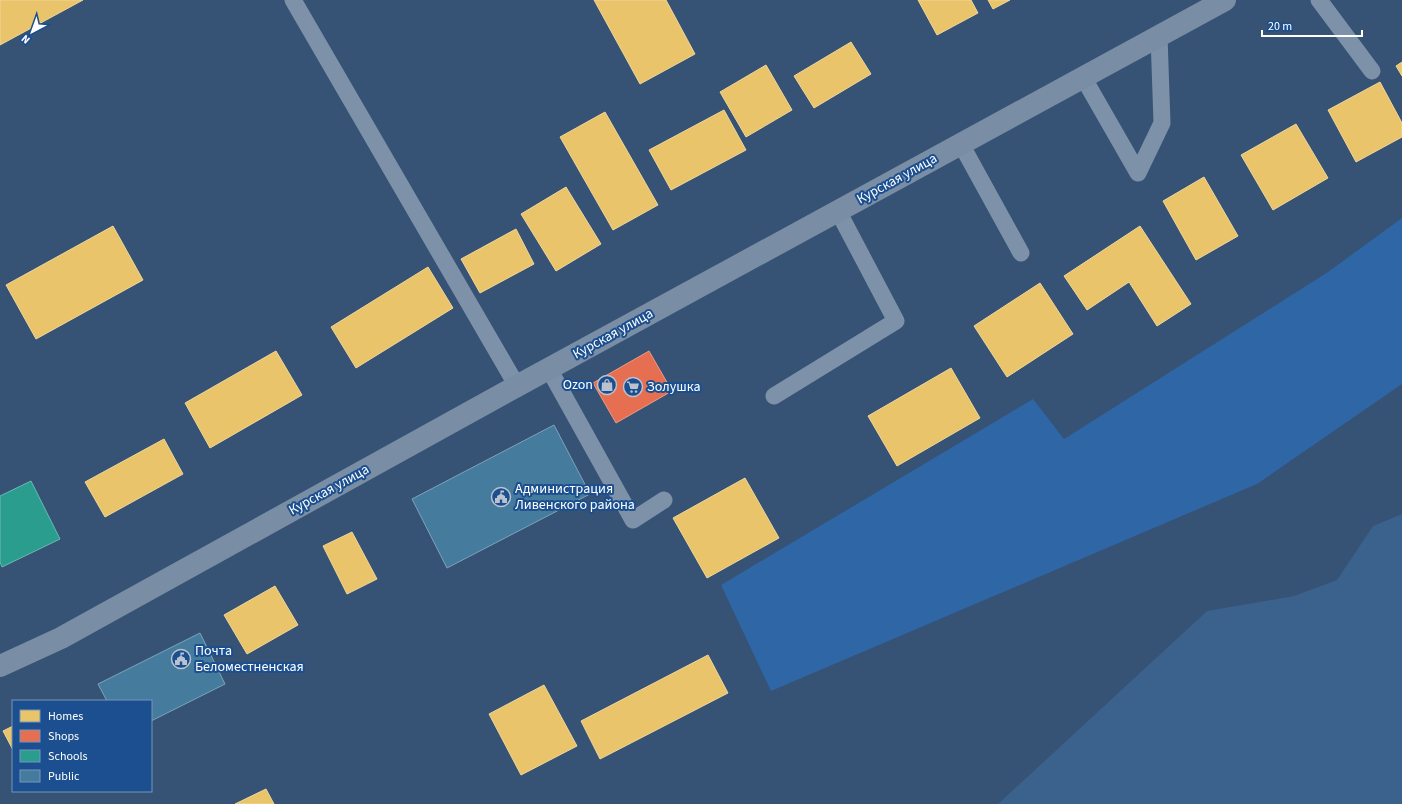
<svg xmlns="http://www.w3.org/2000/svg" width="1402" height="804" font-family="'Source Sans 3',sans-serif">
  <rect width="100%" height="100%" fill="#365274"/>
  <!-- green -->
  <path fill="#2f66a5" d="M1402,218V384L1257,484L771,691L721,585L1033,399L1064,439L1328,272Z"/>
  <!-- water -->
  <path fill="#3b618d" d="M1402,514V804H998L1207,611L1294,596L1337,580L1373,526Z"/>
  <!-- homes -->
  <path fill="#e9c46a" stroke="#f0d697" d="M0,0H83L0,45Z
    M594,0H666L695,54L640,84Z
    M918,0H971L978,13L937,35Z
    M988,0H1010L993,9Z
    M851,42L871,74L814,108L794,76Z
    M1402,62V76L1396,66Z
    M766,65L792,110L746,137L720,92Z
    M1380,82L1402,123V137L1356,162L1328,110Z
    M724,110L746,150L671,190L649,150Z
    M605,112L658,205L613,230L560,137Z
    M1296,124L1328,178L1273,210L1241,155Z
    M1204,177L1238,236L1196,260L1163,201Z
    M566,187L601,244L556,271L521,214Z
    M113,226L143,280L36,339L6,285Z
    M1140,226L1191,304L1157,326L1129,282L1087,310L1064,276Z
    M516,229L534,264L480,293L461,259Z
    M428,267L453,308L356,368L331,327Z
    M1040,283L1073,334L1007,377L974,326Z
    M276,351L302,395L210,448L185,403Z
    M951,368L980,418L897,466L868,416Z
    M164,439L183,474L105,517L85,482Z
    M745,478L779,538L707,578L673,518Z
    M352,532L377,579L347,594L323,546Z
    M275,586L298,625L247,654L224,615Z
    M708,655L728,693L600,759L581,721Z
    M544,685L577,746L521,775L489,714Z
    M13,726V750L3,731Z
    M266,789L274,804H235Z"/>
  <!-- shops -->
  <path fill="#e76f51" stroke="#ee9a85" d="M649,351L672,391L616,423L593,383Z"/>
  <!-- schools -->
  <path fill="#2a9d8f" stroke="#6abab1" d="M31,481L60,539L2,567L0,562V496Z"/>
  <!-- public -->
  <path fill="#457b9d" stroke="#7da3ba" d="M554,425L590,494L447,568L412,499Z
    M200,633L225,684L151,721V701H107L98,684Z"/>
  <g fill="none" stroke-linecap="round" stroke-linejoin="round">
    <!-- lane -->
    <path stroke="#7d92a8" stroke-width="17" d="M293,0L517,386
      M1319,0L1372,71
      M1083,77L1138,173L1162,123L1159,36
      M961,144L1021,253
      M549,369L633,520L664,500
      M774,396L896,321L838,211"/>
    <!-- secondary -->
    <path stroke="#798da4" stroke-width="22" d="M0,666L61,638L517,386L1225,0"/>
  </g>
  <!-- icons -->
  <defs>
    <symbol id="shop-ring" viewBox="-11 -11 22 22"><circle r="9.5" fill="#1b4f8f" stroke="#b9c2ce" stroke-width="1.5"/><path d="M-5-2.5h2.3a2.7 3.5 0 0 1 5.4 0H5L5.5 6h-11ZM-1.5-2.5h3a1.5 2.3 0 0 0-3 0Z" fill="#b9c2ce"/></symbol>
    <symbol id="supermarket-ring" viewBox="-11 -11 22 22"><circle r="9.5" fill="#1b4f8f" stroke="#b9c2ce" stroke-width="1.5"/><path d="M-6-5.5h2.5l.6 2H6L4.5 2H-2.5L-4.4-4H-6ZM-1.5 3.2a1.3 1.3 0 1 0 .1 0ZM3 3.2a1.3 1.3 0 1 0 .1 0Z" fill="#b9c2ce"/></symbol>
    <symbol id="civic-ring" viewBox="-11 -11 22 22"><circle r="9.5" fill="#1b4f8f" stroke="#b9c2ce" stroke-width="1.5"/><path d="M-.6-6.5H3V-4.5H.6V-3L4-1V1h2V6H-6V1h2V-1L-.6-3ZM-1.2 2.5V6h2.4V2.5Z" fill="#b9c2ce"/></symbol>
  </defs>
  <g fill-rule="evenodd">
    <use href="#shop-ring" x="596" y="374" width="22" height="22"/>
    <use href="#supermarket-ring" x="622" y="376" width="22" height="22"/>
    <use href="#civic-ring" x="490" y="486" width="22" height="22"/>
    <use href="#civic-ring" x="170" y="648" width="22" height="22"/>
  </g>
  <g text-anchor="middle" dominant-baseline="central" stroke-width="4" stroke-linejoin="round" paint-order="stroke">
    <!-- street labels -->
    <g font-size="14" fill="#fff" stroke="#1b4f8f">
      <text transform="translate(897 179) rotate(-29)">Курская улица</text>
      <text transform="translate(613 334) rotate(-29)">Курская улица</text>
      <text transform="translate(329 490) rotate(-29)">Курская улица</text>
    </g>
    <!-- poi labels -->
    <g font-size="14" fill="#fff" stroke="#1b4f8f" text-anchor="start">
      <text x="593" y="385" text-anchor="end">Ozon</text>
      <text x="647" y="387">Золушка</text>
      <text x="515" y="489">Администрация<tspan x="515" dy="16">Ливенского района</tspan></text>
      <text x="195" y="651">Почта<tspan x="195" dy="16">Беломестненская</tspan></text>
    </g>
  </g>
  <!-- legend -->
  <rect x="12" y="700" width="140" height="92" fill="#1b4f8f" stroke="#7695bc"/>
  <rect x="20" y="710" width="20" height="12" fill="#e9c46a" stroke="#7695bc"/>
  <text x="48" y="720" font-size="12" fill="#ffffff">Homes</text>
  <rect x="20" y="730" width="20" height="12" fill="#e76f51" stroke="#7695bc"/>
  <text x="48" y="740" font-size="12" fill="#ffffff">Shops</text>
  <rect x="20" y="750" width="20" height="12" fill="#2a9d8f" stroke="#7695bc"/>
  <text x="48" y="760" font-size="12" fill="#ffffff">Schools</text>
  <rect x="20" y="770" width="20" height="12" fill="#457b9d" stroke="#7695bc"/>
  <text x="48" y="780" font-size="12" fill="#ffffff">Public</text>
  <!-- north arrow -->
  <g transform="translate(32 32) rotate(221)" stroke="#1b4f8f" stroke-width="3" paint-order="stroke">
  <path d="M0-3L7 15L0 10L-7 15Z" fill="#ffffff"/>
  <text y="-6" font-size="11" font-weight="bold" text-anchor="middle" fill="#ffffff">N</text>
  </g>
  <!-- scale -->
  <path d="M1262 30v6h100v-6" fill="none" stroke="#ffffff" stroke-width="2"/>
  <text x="1268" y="30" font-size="12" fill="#ffffff" stroke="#1b4f8f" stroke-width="3" paint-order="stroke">20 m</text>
</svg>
